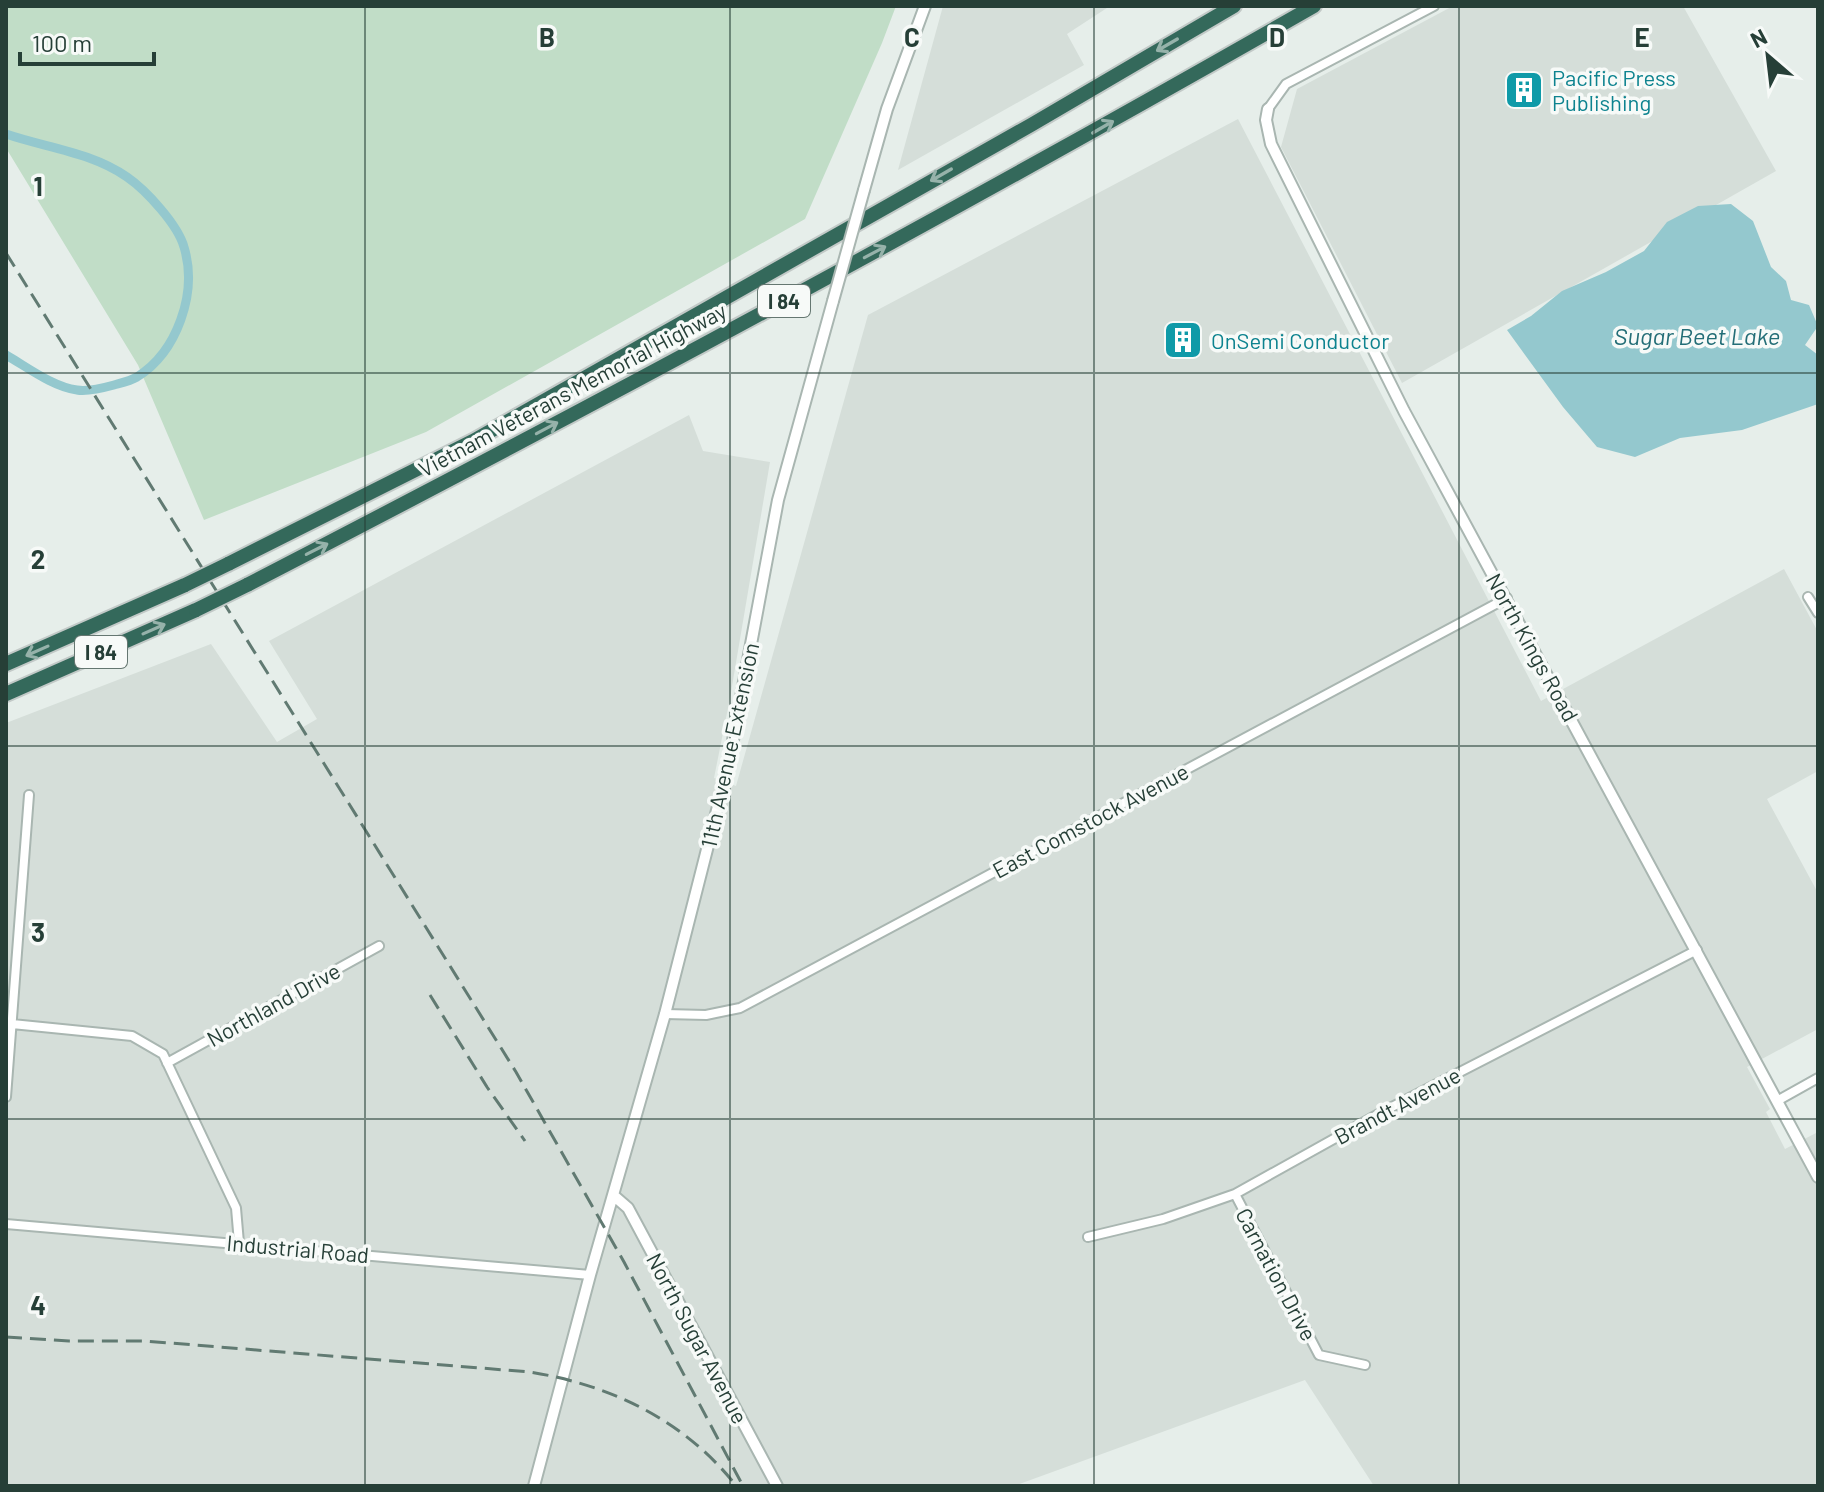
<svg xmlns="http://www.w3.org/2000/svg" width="1824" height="1492" font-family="Barlow,sans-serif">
  <rect width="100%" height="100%" fill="#e6eeea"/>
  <!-- built -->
  <path fill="#d5ded9" d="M943,6H1110L1067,34L1084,65L898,170Z
    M1453,6H1683L1776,171L1402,383L1281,147L1297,89Z
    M1238,119L1541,701L1784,569L1818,632V771L1767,799L1818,893V1029L1747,1067L1770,1109L1766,1112L1785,1149L1818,1132V1486H1374L1305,1380L1014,1486H6V723L211,644L277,742L317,719L269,641L689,415L703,451L770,462L730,698L714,778L736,786L868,315Z"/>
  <!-- green -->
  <path fill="#c1ddc7" d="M6,6H896L882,43L805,219L426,432L204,520L138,365L6,148Z"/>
  <!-- water -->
  <path fill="#94c8ce" d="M1731,204L1753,221L1771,267L1786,281L1791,300L1809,305L1818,326L1805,345L1818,355V404L1742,430L1680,438L1635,457L1597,447L1563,407L1507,330L1531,316L1562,291L1606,272L1644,251L1667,222L1698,206Z"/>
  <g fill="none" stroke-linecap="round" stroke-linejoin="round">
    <!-- canal -->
    <path stroke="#94c8ce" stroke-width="9" d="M6,134C47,148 91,152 127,177C146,190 178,225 184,247C198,293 177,352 137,377C130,381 121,383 114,385C103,388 88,392 77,390C53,387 27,367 6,355"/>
    <defs>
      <path id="minor" d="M1268,109L1286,84L1434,6
        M1808,597L1818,613
        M665,1014L706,1015L740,1008L1507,598
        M12,1024L132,1036L163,1054L236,1208L239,1243
        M167,1063L379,946
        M6,1097L29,795
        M1777,1101L1818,1078
        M1235,1194L1319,1355L1365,1365
        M6,1224L590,1275
        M1088,1237L1163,1219L1235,1194L1384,1111L1697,950"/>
      <path id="tertiary" d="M1268,109L1266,120L1271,144L1404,411L1818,1177
        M864,190L887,109L925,6
        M613,1195L628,1208L777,1486
        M534,1486L590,1275L665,1014L728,767L778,500L833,301"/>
      <path id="motorway" d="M228,564L473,441L1031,125L1234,6
        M247,585C607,399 963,207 1314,6
        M6,664L185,585
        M6,694L196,610"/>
    </defs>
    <!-- minor casing -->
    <use href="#minor" stroke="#a9b6b1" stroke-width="12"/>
    <!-- tertiary casing -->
    <use href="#tertiary" stroke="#a9b6b1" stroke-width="14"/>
    <!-- motorway casing -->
    <use href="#motorway" stroke="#c2c9c7" stroke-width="18"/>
    <!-- minor -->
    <use href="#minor" stroke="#fff" stroke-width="8"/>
    <!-- tertiary -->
    <use href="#tertiary" stroke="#fff" stroke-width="10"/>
    <!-- motorway -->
    <use href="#motorway" stroke="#34695b" stroke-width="14"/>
    <!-- rail -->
    <path stroke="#617a72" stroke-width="3" stroke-dasharray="16 8" stroke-linecap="butt" d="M6,253L516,1072L624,1262L743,1486
      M430,995L487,1087L525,1141
      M6,1337L69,1341H145L530,1372C610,1385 682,1419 734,1483"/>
    <defs>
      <path id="tertiary-bridge" d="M833,301L864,190"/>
      <path id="motorway-bridge" d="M185,585L228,564
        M196,610L247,585"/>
    </defs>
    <!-- tertiary-bridge casing -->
    <use href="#tertiary-bridge" stroke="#a9b6b1" stroke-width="14" stroke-linecap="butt"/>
    <!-- motorway-bridge casing -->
    <use href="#motorway-bridge" stroke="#c2c9c7" stroke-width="18" stroke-linecap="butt"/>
    <!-- tertiary-bridge -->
    <use href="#tertiary-bridge" stroke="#fff" stroke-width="10"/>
    <!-- motorway-bridge -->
    <use href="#motorway-bridge" stroke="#34695b" stroke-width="14"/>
  </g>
  <!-- one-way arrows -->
  <defs><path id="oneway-shaft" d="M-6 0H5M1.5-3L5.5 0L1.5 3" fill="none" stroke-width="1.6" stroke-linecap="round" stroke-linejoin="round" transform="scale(2)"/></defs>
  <g stroke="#96b2aa">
    <use href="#oneway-shaft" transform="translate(1167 45) rotate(150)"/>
    <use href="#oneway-shaft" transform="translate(1103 127) rotate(-30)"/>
    <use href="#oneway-shaft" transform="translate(941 175) rotate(150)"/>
    <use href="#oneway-shaft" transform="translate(875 252) rotate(-28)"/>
    <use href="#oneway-shaft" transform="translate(547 428) rotate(-28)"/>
    <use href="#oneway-shaft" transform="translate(317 549) rotate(-27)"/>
    <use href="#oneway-shaft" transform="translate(154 629) rotate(-24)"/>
    <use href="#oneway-shaft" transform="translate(37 651) rotate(156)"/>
  </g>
  <!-- grid -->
  <path fill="none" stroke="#263f37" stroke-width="2" stroke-opacity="0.55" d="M365,6V1486M730,6V1486M1094,6V1486M1459,6V1486M6,373H1818M6,746H1818M6,1119H1818"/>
  <!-- icons -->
  <defs>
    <symbol id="building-square" viewBox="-11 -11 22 22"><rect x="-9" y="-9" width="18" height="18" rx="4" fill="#0f9aa8" stroke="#f7faf8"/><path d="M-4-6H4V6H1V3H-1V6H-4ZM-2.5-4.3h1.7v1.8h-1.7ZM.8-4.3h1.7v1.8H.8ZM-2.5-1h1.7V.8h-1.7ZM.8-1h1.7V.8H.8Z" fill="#fff"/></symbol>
  </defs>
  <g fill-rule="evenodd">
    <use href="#building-square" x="1502" y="68" width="44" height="44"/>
    <use href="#building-square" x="1161" y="318" width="44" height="44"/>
  </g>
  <g text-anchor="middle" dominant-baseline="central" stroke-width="7" stroke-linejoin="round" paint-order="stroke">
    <!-- shield labels -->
    <g fill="#f7faf8" stroke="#657771" stroke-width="2">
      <rect x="758" y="285" width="52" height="32" rx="6"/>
      <rect x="75" y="636" width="52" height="32" rx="6"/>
    </g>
    <g font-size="20" font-weight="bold" fill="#263f37">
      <text x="784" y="301">I 84</text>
      <text x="101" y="652">I 84</text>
    </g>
    <!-- culture labels -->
    <g font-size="22" fill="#0d838f" stroke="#f7faf8" text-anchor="start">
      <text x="1552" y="77">Pacific Press<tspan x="1552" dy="25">Publishing</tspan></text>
      <text x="1211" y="340">OnSemi Conductor</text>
    </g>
    <!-- street labels -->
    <g font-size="22" fill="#263f37" stroke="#f7faf8">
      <text transform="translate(572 389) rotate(-28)">Vietnam Veterans Memorial Highway</text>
      <text transform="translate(1533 647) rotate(61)">North Kings Road</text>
      <text transform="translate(729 745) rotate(-78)">11th Avenue Extension</text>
      <text transform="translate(1090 820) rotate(-28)">East Comstock Avenue</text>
      <text transform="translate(273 1004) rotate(-29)">Northland Drive</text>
      <text transform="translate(1397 1105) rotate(-28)">Brandt Avenue</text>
      <text transform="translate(298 1248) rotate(5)">Industrial Road</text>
      <text transform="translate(1277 1274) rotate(62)">Carnation Drive</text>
      <text transform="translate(698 1338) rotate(62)">North Sugar Avenue</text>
    </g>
    <!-- water labels -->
    <g font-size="24" font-style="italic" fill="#246e77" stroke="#f7faf8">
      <text x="1697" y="335">Sugar Beet Lake</text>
    </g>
  </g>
  <g font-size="26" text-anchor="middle" font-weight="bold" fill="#263f37" stroke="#f7faf8" stroke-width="7" stroke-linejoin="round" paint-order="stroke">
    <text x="547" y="47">B</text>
    <text x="912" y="47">C</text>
    <text x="1277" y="47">D</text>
    <text x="1642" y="47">E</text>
    <text x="38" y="196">1</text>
    <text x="38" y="569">2</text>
    <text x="38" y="942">3</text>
    <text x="38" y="1315">4</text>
  </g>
  <!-- border -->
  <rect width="1824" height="1492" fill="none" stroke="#263f37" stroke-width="16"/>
  <!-- north arrow -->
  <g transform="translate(1768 56) rotate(332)" stroke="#f7faf8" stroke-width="6" paint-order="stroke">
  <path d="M0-6L14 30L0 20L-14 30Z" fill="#263f37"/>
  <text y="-12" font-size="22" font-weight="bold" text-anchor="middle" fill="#263f37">N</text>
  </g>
  <!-- scale -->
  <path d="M20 52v12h134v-12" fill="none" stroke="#263f37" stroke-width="4"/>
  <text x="32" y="52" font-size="24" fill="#263f37" stroke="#f7faf8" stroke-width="6" paint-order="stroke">100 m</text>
</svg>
